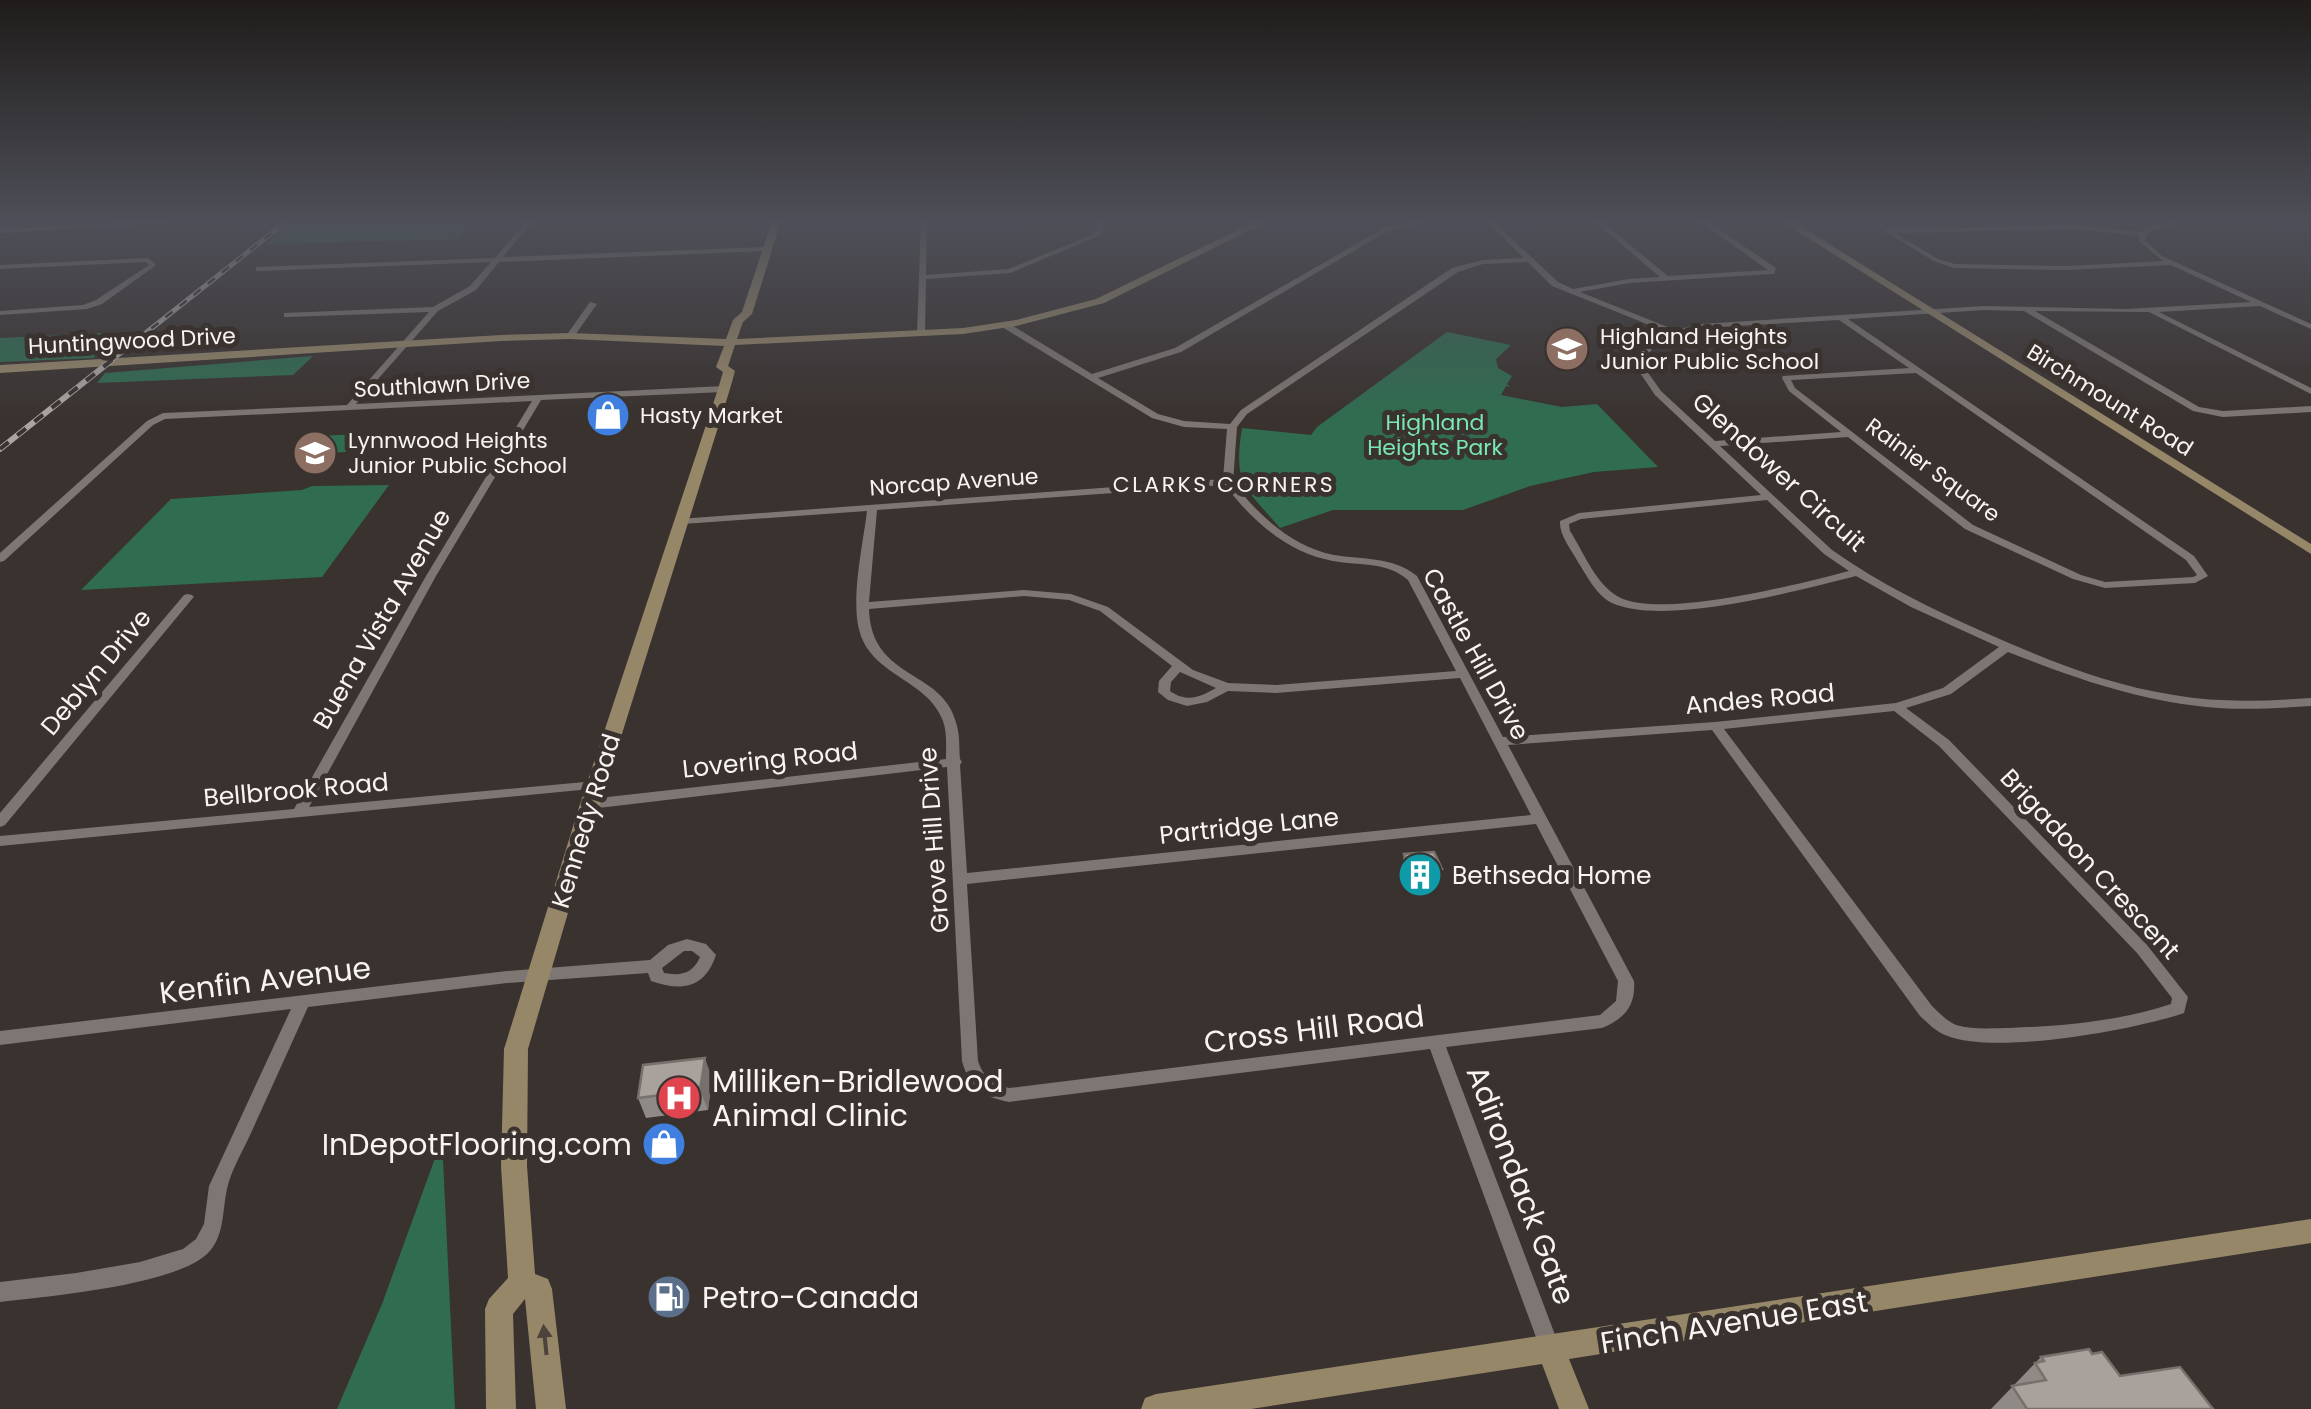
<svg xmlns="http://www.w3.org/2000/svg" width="2311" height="1409" font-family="Poppins,sans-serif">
  <rect width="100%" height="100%" fill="#39322f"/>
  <!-- green -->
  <path fill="#306c50" d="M294,221H473L457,239L266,244Z
    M126,332L93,358L0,362V338Z
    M1447,332L1511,345L1496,359L1498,368L1512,376L1507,384L1510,387L1506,386L1501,395L1562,407L1597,404L1658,467L1594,472L1530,486L1463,510H1333L1280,528C1245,487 1233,485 1242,428L1311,435L1317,427Z
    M313,356L293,375L97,383L105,373Z
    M404,432L390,450L302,454L318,436Z
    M389,485L322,577L81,590L171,499L302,490L312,486Z
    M442,1139L455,1409H337L382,1304Z"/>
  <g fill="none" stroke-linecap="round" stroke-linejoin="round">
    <!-- street -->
    <path fill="#7d7672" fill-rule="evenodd" d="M150,221H195L0,233V229Z
      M526,221H533L503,257L767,247L770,249L767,251L499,262L476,290L438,311L356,404L724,386L728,389L724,392L541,400L436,576L309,807L596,781L603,785L601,788L0,846V836L294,809L426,576L532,401L165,419L153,425L4,561L0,562V553L147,421L163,413L347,405L429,312L287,317H284V313L433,307L470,286L491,262L259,271H256V267L495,258Z
      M921,221H927L926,275L1009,269L1094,234L1099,228L1098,221H1104L1105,228L1098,236L1010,273L926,279L925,333L921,335L917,333Z
      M1418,221H1433L1388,231L1181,352L1098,378L1158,414L1184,421L1230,424L1241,410L1452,268L1483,260L1524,258L1486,221H1493L1558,282L1573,289L1629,279L1660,277L1594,221H1601L1668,276L1768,270L1699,221H1707L1776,268L1774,274H1771L1629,283L1580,292L1675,330L1701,324L1984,306L2126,309L2251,302L2171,265L2066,270L1954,268L1934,261L1884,231L1887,229L2077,225L2142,232L2156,224L2187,221L2158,228L2146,235L2145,240L2162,256L2311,324V329L2260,306L2159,312L2311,388V394L2149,312L2035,311L2199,407L2223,411L2311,406V412L2223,417L2193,411L2024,311L1984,310L1848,319L2194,556L2208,576L2195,583L2105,588L2073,579L1965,529L1848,437L1720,446L1832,550C1880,584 1932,609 1986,633C2047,660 2108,685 2174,695C2219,703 2265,701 2311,698V706C2280,708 2249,710 2218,708C2145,703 2076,679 2008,652L1951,694L1906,708L1949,740L2147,945L2188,997L2184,1013C2134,1030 1993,1056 1945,1035C1935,1031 1928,1023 1920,1016L1712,730L1508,745L1634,981C1636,1006 1624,1019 1602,1028L1446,1047L1560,1348L1557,1355L1550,1358L1543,1355L1540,1348L1430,1049L1009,1102C983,1097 969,1087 962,1061L947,767L590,809L585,807L583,804L585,801L590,799L946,759C946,746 947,732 943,721C928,680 873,676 860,633C850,602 863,544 867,511L683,524L679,523V519L1223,479L1227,429L1184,427L1152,418L1002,327V323H1008L1092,374L1175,348L1384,228ZM2077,229L2139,236V241L2163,261L2066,266L1955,264L1938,259L1895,233ZM1528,262L1552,286L1667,332C1650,339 1640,349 1636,367L1655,395L1761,495L1579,513L1560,521C1559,535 1571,549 1578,562C1587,576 1597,596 1612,603C1665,627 1800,590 1856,576L1911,607L1999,647L1943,688L1896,703L1715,722L1503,737L1417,576C1392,556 1363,560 1334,555C1292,547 1258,515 1233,482L1237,427L1247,414L1458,272L1483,264ZM1839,320L1909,368L1783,376L1782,378L1789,391L1841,432L1715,441L1661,391L1644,367C1651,337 1674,334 1701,328ZM1916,373L2186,560L2197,575L2193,577L2105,582L2081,575L1973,525L1795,388L1791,380ZM1225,485C1252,521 1288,553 1333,561C1360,566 1386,561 1408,580L1456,671L1276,685L1228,683L1193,670L1108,607L1071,594L1024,590L869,602L877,510ZM1767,500L1824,554L1849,571C1803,583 1651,623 1614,594C1594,580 1583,551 1570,531L1569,524L1581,519ZM1024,596L1069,600L1100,611L1172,666L1159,681L1158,692L1168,700L1187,706L1207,702L1228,691L1276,693L1460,678L1531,815L967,873L960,765L962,762L960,759C959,749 960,737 957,726C945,668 871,682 869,609ZM1180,672L1216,688C1200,697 1187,703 1170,691L1171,682ZM1894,711L1939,746L2137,953L2172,998L2171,1004C2120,1021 2063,1026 2010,1028C1993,1028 1973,1030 1956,1025C1947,1021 1939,1013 1932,1006L1724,729ZM1536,824L1618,981L1616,1001L1600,1015L1009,1088C993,1084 983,1077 978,1061L967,884Z
      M148,258L155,264V266L102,304L87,309L0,315V311L83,305L96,300L149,265L146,262L0,269V265Z
      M590,302L597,304L573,338H567L566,336Z
      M188,594L192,595L194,597L192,599L5,825L0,827V813L184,595Z
      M687,939L706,944L716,955C705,988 682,992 651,981L648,973L507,983L308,1007C289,1049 270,1091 251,1133C243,1151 231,1170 227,1189C222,1211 225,1237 207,1254C172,1286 49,1296 0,1302V1282L76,1273L140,1262L183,1249L196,1239L204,1224L209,1186L291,1009L0,1045V1031L507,971L650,960L668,945ZM684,951H692L700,957C693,974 680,976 664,973L662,968Z"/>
    <!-- secondary -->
    <path fill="#968769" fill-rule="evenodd" d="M772,221H781L752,314L743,322L737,339L963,328L1016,320L1096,299L1256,221H1268L1104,303L1016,326L963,334L735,345L728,366L735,371L730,389L600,804L528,1049L527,1166L535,1274L548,1279L552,1289L566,1409H536L525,1299L513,1314L516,1409H486L485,1309L489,1299L508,1278L501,1166L504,1049L580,804L718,389L723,372L716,367L724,346L570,339L501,341L0,373V365L501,335L570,333L726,339L733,320L742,312Z
      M1781,221H1792L2311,544V554Z
      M2311,1219V1243L1569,1359L1589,1409H1559L1542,1364L1251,1409H1141L1145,1398L1156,1394Z"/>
    <defs>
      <path id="rail-far1" d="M109,362L287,221"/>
      <path id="rail" d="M0,449L112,360"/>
    </defs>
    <!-- rail-far1 casing -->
    <use href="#rail-far1" stroke="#aaa5a2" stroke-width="5"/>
    <!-- rail casing -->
    <use href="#rail" stroke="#aaa5a2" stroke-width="6"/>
    <!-- rail-far1 -->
    <use href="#rail-far1" stroke="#39322f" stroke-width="2.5" stroke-dasharray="9" stroke-linecap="butt"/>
    <!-- rail -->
    <use href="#rail" stroke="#39322f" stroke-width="4" stroke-dasharray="11" stroke-linecap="butt"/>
  </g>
  <!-- wall -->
  <path fill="#908a86" d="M1404,854L1442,869L1439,883L1409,885L1402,868Z
    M712,1078L708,1110L646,1118L638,1098Z
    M2092,1354L2120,1376L2213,1409H1991L2041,1357Z"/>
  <!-- shaded-wall -->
  <path fill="#76716d" d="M705,1058L712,1078L708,1110L700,1090Z"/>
  <!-- building -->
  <path fill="#a8a19c" stroke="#76716d" stroke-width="2.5" d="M1434,852L1442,869L1411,872L1404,854Z
    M705,1058L700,1090L638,1098L643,1065Z
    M2089,1349L2092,1354L2102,1352L2120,1376L2180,1367L2213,1409H2027L2012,1386L2046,1380L2035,1363L2044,1361L2041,1357Z"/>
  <!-- one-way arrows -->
  <defs><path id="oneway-solid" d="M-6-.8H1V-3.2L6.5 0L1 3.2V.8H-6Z" transform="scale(2.5)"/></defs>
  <use fill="#4c433b" href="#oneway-solid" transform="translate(545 1340) rotate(-96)"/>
  <!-- sky -->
  <linearGradient id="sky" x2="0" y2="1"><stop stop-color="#1f1c1a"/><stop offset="0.53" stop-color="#4e4f58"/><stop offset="1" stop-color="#4e4f58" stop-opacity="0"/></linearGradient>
  <rect width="2311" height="418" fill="url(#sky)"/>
  <!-- icons -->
  <defs>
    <symbol id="school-disc" viewBox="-11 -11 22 22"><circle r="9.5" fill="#8d6e63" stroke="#39322f"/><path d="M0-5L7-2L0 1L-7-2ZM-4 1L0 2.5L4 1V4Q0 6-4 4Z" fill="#fff"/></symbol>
    <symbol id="shop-disc" viewBox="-11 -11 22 22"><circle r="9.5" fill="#3f7fe0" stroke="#39322f"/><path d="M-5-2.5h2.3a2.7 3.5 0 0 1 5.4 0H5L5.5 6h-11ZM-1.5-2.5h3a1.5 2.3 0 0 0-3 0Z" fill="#fff"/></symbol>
    <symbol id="building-disc" viewBox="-11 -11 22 22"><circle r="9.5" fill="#0f9aa8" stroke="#39322f"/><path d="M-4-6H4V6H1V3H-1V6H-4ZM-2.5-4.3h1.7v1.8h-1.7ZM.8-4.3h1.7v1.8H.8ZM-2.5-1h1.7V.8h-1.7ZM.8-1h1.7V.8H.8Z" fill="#fff"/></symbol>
    <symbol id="hospital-disc" viewBox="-11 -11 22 22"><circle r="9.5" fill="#e0444e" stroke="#39322f"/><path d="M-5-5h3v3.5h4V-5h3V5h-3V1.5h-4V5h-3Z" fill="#fff"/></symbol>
    <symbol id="fuel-disc" viewBox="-11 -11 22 22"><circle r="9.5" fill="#5c6f8a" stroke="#39322f"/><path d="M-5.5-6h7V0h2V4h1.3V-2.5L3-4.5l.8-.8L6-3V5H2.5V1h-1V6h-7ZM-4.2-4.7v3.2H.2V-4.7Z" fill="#fff"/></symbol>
  </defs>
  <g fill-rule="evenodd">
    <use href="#school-disc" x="1542" y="324" width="50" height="50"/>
    <use href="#shop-disc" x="583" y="390" width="50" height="50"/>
    <use href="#school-disc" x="290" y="428" width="50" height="50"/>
    <use href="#building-disc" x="1395" y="850" width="50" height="50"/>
    <use href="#hospital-disc" x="654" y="1073" width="50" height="50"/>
    <use href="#shop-disc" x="639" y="1119" width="50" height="50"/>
    <use href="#fuel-disc" x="644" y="1272" width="50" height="50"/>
  </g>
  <g text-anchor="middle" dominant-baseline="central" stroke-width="10" stroke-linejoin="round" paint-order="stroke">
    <!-- far-poi labels -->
    <g font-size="22" fill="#f8f4f1" stroke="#39322f" text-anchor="start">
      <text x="1600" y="336">Highland Heights<tspan x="1600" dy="25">Junior Public School</tspan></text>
      <text x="640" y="415">Hasty Market</text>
      <text x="348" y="440">Lynnwood Heights<tspan x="348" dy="25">Junior Public School</tspan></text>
    </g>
    <!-- far-street labels -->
    <g font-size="22" fill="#f8f4f1" stroke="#39322f">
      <text transform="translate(132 341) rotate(-3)">Huntingwood Drive</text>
      <text transform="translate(442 385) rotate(-3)">Southlawn Drive</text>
      <text transform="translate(2110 400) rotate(32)">Birchmount Road</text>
      <text transform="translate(1933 470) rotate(36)">Rainier Square</text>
      <text transform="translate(954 482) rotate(-4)">Norcap Avenue</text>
    </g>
    <!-- far-park labels -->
    <g font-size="22" fill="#78e8b3" stroke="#39322f">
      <text x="1435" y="422">Highland<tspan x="1435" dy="25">Heights Park</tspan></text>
    </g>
    <!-- far-neighbourhood labels -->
    <g font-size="22" letter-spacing="2.5" fill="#f8f4f1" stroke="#39322f">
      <text x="1224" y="484">CLARKS CORNERS</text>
    </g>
    <!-- street labels -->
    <g font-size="25" fill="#f8f4f1" stroke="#39322f">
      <text transform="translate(1779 472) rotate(42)">Glendower Circuit</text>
      <text transform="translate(382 619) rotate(-60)">Buena Vista Avenue</text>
      <text transform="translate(1476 654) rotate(61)">Castle Hill Drive</text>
      <text transform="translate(96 672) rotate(-50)">Deblyn Drive</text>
      <text transform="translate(1760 699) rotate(-5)">Andes Road</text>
      <text transform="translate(770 760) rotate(-6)">Lovering Road</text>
      <text transform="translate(296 790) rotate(-5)">Bellbrook Road</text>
      <text transform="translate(586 821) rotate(-73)">Kennedy Road</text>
      <text transform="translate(1249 826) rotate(-6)">Partridge Lane</text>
      <text transform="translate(934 840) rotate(-94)">Grove Hill Drive</text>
      <text transform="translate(2090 864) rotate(47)">Brigadoon Crescent</text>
    </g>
    <!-- poi labels -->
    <g font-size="25" fill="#f8f4f1" stroke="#39322f" text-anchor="start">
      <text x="1452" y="875">Bethseda Home</text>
    </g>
    <!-- near-street labels -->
    <g font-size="30" fill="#f8f4f1" stroke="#39322f">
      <text transform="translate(265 980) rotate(-7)">Kenfin Avenue</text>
      <text transform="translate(1314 1029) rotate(-7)">Cross Hill Road</text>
      <text transform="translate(1521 1185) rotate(69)">Adirondack Gate</text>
      <text transform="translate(1734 1322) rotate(-9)">Finch Avenue East</text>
    </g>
    <!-- near-poi labels -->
    <g font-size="30" fill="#f8f4f1" stroke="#39322f" text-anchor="start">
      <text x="712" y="1081">Milliken-Bridlewood<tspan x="712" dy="34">Animal Clinic</tspan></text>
      <text x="632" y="1144" text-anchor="end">InDepotFlooring.com</text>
      <text x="702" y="1297">Petro-Canada</text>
    </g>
  </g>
</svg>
